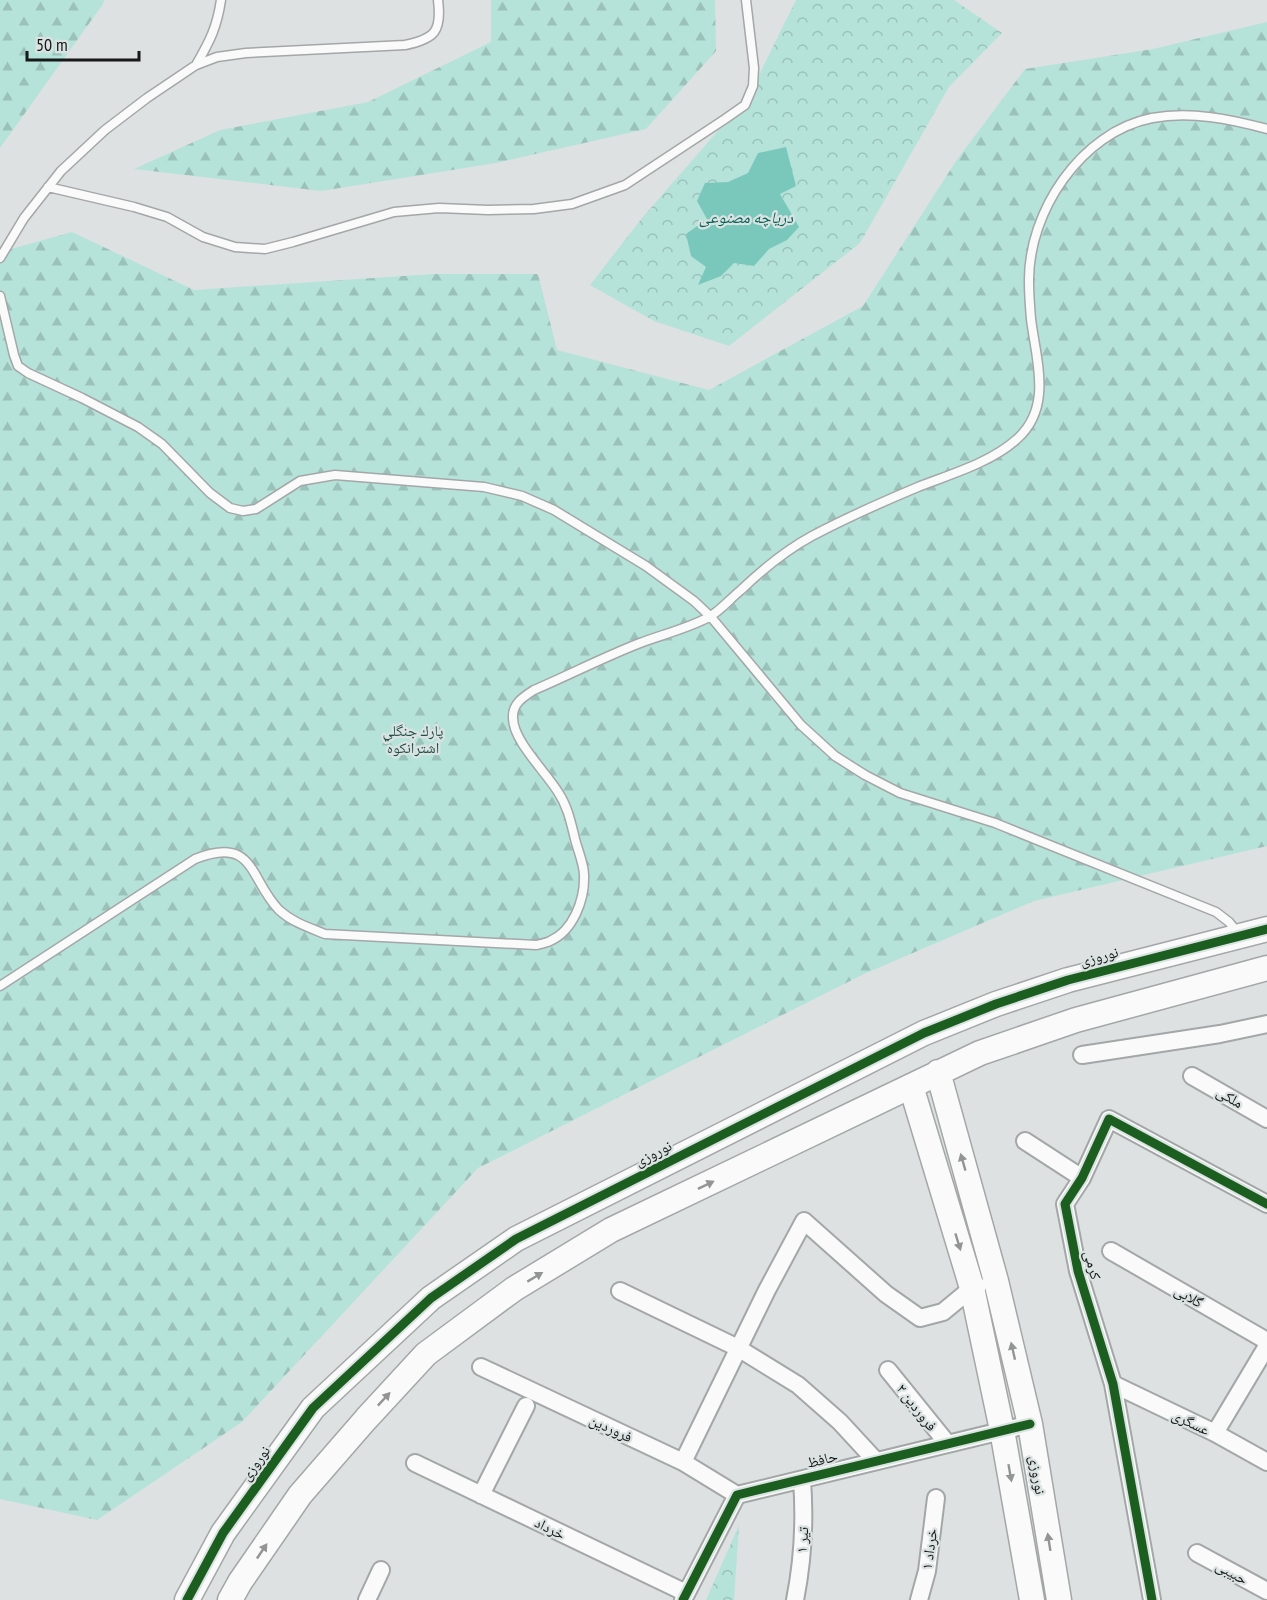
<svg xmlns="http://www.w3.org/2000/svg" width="1267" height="1600" font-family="'PT Sans Narrow','Noto Naskh Arabic',sans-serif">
  <defs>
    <pattern id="forest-firs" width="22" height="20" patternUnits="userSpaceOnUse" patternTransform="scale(1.5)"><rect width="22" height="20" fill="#b5e3da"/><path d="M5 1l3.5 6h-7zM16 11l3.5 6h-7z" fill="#9bc2ba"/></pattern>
    <pattern id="park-crowns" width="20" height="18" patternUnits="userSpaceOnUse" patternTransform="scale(1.5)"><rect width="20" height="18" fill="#b5e3da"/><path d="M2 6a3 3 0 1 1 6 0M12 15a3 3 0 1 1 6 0" fill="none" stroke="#9bc2ba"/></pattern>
  </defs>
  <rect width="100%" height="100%" fill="#dde1e1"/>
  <!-- forest -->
  <path fill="url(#forest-firs)" d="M0,0H104L103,4L0,148Z
    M491,0H715L716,51L646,129L496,163L321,191L134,169L220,130L368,102L491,42Z
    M1267,22V846L1034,901L864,974L478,1168L242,1422L97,1520L0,1499V252L72,232L194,290L433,274H538L557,350L709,390L863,306L956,161L1025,69L1153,49Z"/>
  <!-- park -->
  <path fill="url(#park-crowns)" d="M796,0H954L1002,33L949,87L860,243L729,346L654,321L590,285L642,218L749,95Z
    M739,1525L734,1600H706Z"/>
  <!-- water -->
  <path fill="#7ac8bb" d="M786,147L796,186L780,194L799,227L787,240L769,249L754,266L734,263L721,276L698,285L706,267L691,256L686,234L707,219L697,201L705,183L728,182L748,173L758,153Z"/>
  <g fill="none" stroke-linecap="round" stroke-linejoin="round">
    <defs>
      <path id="lane" d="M196,65C210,41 217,27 221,0
        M48,187L134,207L167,217L203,237L235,247L265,249L293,242L394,212L439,208L488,210L534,209L572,204L625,185L725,119L745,105L753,86L754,68L746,0
        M0,258L24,218L61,171L105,130L147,98L196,65L217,57L246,53L405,45C435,39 442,31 438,0
        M0,296L14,355L18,366L28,373L82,398L138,427L162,444L210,493L230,508L243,511L256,509L300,481L335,475L484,487L522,496L554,510L646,566L694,601L711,617L801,725L835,756L865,775L900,793L995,823L1216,912L1229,922L1238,933
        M0,986L195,859C255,835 249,879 279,910C292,922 308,927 325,934L536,945C540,944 546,943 550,941C573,931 585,900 584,875C584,864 578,851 575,839C571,823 568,807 558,792C546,772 513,741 513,718C512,704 523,697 534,690C569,675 604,657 640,643C661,635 689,628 709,617C720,611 731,598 741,590C762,570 786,550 812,536C846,518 882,502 918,487C951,474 990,463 1017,439C1053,407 1036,360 1031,319C1030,307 1029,295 1029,282C1028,212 1081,132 1152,118C1191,111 1230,119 1267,129"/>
      <path id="street" d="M1082,1055L1220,1034L1267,1024
        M1192,1076L1267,1119
        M1025,1141L1082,1178
        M1111,1251L1267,1341
        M620,1291L738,1348L798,1385L840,1422L876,1461
        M481,1367L683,1462L737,1495
        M888,1370L947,1443
        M1113,1384L1215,1433L1267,1462
        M1215,1433L1267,1346
        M683,1462L767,1290L804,1221L886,1294L920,1318L943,1312L972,1288L978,1286
        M415,1463L686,1593
        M481,1495L526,1406
        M1197,1553L1267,1591
        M367,1600L381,1570
        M683,1600L737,1495L1030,1424
        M795,1600C803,1560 805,1520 802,1480
        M919,1600L927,1571L936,1498
        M1152,1600L1113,1384L1078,1271L1065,1204L1082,1178L1109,1119L1267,1204"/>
      <path id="secondary" d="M938,1072L996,1281L1030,1424L1059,1600
        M911,1086L972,1288L1002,1430L1032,1600
        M187,1600L223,1533L313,1408L431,1298L516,1239L924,1033L996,1004L1068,980L1267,929
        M230,1600L240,1582L300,1495L366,1419L426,1354L514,1289L611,1230L980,1053L1076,1020L1267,968"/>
    </defs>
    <!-- lane casing -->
    <use href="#lane" stroke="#a4a7a7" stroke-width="11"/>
    <!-- street casing -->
    <use href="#street" stroke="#a4a7a7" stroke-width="20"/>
    <!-- secondary casing -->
    <use href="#secondary" stroke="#a4a7a7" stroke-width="27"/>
    <!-- lane -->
    <use href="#lane" stroke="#fafafa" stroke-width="8"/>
    <!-- street -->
    <use href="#street" stroke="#fafafa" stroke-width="16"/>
    <!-- secondary -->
    <use href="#secondary" stroke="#fafafa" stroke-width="24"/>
    <defs>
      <path id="cycleway" d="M187,1600L223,1533L313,1408L431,1298L516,1239L924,1033L996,1004L1068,980L1267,929
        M683,1600L737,1495L1030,1424
        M1152,1600L1113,1384L1078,1271L1065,1204L1082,1178L1109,1119L1267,1204"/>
    </defs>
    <!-- cycleway casing -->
    <use href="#cycleway" stroke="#dbe3e2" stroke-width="13"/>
    <!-- cycleway -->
    <use href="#cycleway" stroke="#1b5e20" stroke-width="9"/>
  </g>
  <!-- one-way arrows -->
  <defs><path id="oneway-solid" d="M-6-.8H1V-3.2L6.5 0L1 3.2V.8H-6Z" transform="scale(1.5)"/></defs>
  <g fill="#939594">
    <use href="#oneway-solid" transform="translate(963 1162) rotate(-106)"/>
    <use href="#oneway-solid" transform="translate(706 1185) rotate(-26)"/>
    <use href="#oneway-solid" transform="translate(958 1242) rotate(73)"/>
    <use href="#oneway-solid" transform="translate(535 1277) rotate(-31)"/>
    <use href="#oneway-solid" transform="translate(1013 1351) rotate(-103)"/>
    <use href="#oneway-solid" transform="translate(384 1399) rotate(-47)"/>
    <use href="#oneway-solid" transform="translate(1010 1473) rotate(80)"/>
    <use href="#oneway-solid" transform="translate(1049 1542) rotate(-99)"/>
    <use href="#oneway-solid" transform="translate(262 1551) rotate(-56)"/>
  </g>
  <g text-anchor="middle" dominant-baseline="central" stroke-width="4.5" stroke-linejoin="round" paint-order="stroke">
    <!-- park labels -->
    <g font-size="15" fill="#1f4e46" stroke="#dbe3e2">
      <text x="413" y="730">پارك جنگلي<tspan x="413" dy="17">اشترانكوه</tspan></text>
    </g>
    <!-- street labels -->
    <g font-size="15" fill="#161918" stroke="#dbe3e2">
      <text transform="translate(1099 956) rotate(-15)">نوروزی</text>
      <text transform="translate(1230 1097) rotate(30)">ملکی</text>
      <text transform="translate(653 1153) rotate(-27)">نوروزی</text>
      <text transform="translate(1093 1265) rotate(76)">کرمی</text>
      <text transform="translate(1189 1296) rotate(30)">گلابی</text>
      <text transform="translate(917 1407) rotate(52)">فروردین ۲</text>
      <text transform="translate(1191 1422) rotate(26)">عسگری</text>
      <text transform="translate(611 1428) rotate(25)">فروردین</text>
      <text transform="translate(822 1459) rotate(-14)">حافظ</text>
      <text transform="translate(255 1463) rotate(-54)">نوروزی</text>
      <text transform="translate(1038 1475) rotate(81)">نوروزی</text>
      <text transform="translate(550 1528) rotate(26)">خرداد</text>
      <text transform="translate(802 1540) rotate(-86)">تیر ۱</text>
      <text transform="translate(929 1549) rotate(-82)">خرداد ۱</text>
      <text transform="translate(1232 1572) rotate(29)">حبیبی</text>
    </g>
    <!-- water labels -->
    <g font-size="16" font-style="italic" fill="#076458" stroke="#dbe3e2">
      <text x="746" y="217">دریاچه مصنوعی</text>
    </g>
  </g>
  <!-- scale -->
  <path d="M27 51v9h112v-9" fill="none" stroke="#161918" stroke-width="3"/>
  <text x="36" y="51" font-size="18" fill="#161918" stroke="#dbe3e2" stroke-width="4.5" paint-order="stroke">50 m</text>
</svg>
